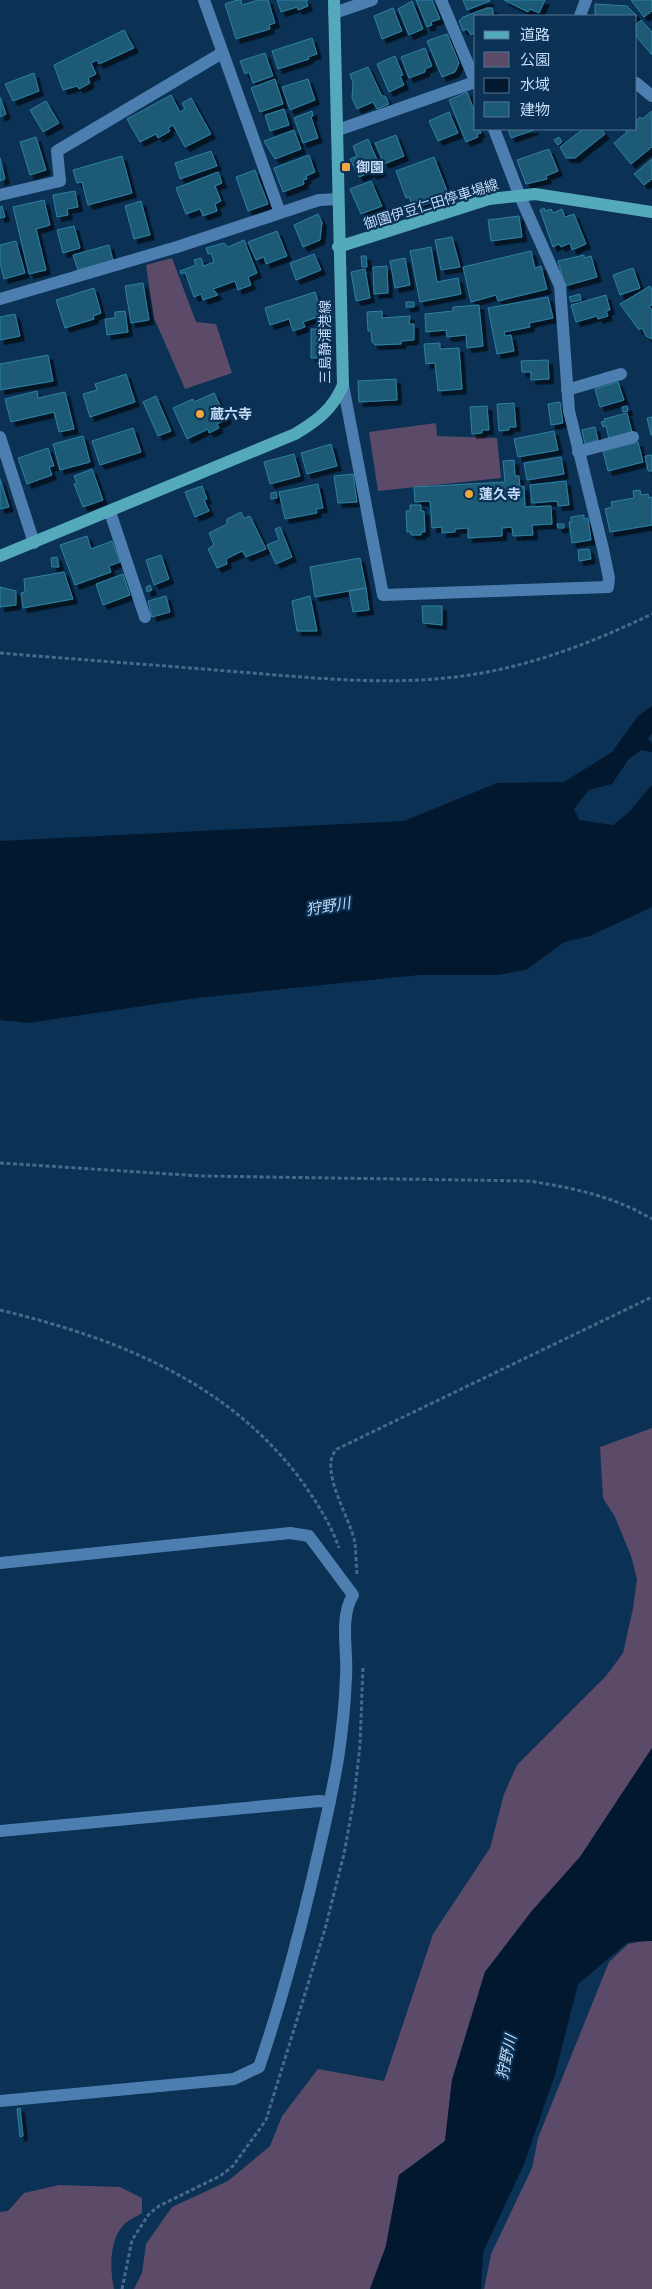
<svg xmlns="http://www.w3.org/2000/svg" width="652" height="2289" font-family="'Archivo Narrow','Noto Sans JP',sans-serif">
  <defs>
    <filter id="shadow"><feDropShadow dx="4.5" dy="4.5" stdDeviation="0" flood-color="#0009"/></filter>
  </defs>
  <rect width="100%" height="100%" fill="#0b3154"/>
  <!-- green -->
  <path fill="#5b4a68" d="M172,258L196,322L216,324L232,373L185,389L154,318L146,265Z
    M436,423L437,436L497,438L501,478L378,491L369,432Z
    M652,1428V1748L580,1857L531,1912L485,1972L452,2080L445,2141L399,2175L386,2246L370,2289H134L142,2273L146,2244L172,2207L228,2181L270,2146L282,2116L318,2069L384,2081L433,1934L490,1848L504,1794L517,1765L606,1676L623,1653L633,1608L637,1579L631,1556L615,1517L603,1498L600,1447Z
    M652,1939V2289H484L491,2254L532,2168L538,2138L609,1962L628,1944Z
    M59,2185L120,2187L142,2198V2213C136,2217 126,2221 122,2227C109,2242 110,2271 114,2289H0V2212L8,2211L24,2193Z"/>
  <!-- water -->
  <path fill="#02182e" d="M652,706V733L648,739L652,743V752L641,750L628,760L612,784L589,790L574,809L579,820L613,825L628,813L652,785V907L590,936L564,942L526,970L497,975H419L197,998L28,1023L0,1020V841L404,821L497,783L564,782L612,752L638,716Z
    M652,1748V1941L628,1942L578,1984L555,2075L524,2164L483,2252L481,2289H370L386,2246L399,2175L445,2141L452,2080L485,1972L531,1912L580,1857Z"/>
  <!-- building -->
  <path fill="#1b5a74" stroke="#2f81a4" filter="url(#shadow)" d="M237,0H241L242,5L258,0H268L275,23L269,25L270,29L236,39L225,4Z
    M277,0H308L306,1L308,6L298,10L297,7L281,12Z
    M416,0H432L440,19L431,22L432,25L427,27Z
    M463,0H489L490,1L467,10Z
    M504,0H545L539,13L530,9L528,12Z
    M631,0H652V11L644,17Z
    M412,1L423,29L409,35L398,9Z
    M595,4L627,6L637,16H595Z
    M393,8L402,31L382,39L374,16Z
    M487,8H492L494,16H476V32L471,35L467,29L463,31L459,21L463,17Z
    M641,20L652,32V55L636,36V25Z
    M124,30L134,48L99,64L97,60L91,63L96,74L88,78L90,83L79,89L77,86L63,90L54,65Z
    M447,34L459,63L455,72L442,77L427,41Z
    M312,38L317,54L308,57L309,59L278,69L272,51Z
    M425,48L432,66L425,69V72L409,78L401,57Z
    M265,53L273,76L253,83L249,72L245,74L240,61Z
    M395,56L403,75L400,76L404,85L389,92L377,64Z
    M368,67L382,96H385L389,104L377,109L373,102L357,109L352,98L353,83L350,74Z
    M34,73L39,91L13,101L5,84Z
    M275,79L283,104L260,112L251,88Z
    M308,79L315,100L290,110L282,87Z
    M467,92L475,113L473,114L476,129H479L481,133L477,134L478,137L466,142L449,100Z
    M171,95L180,112L185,109L182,103L191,98L211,134L185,147L173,125L168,128L170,131L158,138L156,134L140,142L127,119Z
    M0,97L6,114L0,117Z
    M46,101L59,123L43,132L30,110Z
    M284,109L289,125L270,131L265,115Z
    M312,111L313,116L311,117L318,138L303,143L294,118Z
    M652,111V147L631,164L614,143L627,132L625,129H636V121L640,117L642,119Z
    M449,112L458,133L438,141L429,121Z
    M508,129H534V130L511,138Z
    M583,129H601L605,134L575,158H566L560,147Z
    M294,130L301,149L275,159L264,141Z
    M396,135L404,156L384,164L375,143Z
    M36,137L46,170L30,175L20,142Z
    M559,137L562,142L558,145L554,140Z
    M368,139L382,171L373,175L371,172L359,177L350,159L357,156L353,146Z
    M549,149L558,171L546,176L547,179L526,184L517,160Z
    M211,151L217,166L180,179L175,163Z
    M309,155L315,172L306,176L307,179L303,180L304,184L283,192L274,168Z
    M122,156L132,193L88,205L82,182L77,183L73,170Z
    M434,157L449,196L413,209L409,197L406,198L396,171Z
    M0,158L5,179L0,181Z
    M652,159V179L644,185L634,174Z
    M255,170L268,204L248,211L236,177Z
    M218,172L222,183L215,186L221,201L215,204L217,211L203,216L200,209L186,214L176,188Z
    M371,181L382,206L361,214L350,189Z
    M75,191L78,207L67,209L68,215L57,217L53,195Z
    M44,200L50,225L36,229L46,270L29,274L13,207Z
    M141,201L150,235L134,239L125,206Z
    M2,206L5,217L0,218V207Z
    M544,208L545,211L551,209L553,213L562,209L565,217L574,214L586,244L572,250L570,243L561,247L559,244L553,247L540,210Z
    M318,214L322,222L320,240L303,247L294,225Z
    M519,216L522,237L491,241L488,220Z
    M74,226L80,248L63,253L57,230Z
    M277,231L287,256L266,264L264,257L256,260L248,242Z
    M452,237L460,267L441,270L435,240Z
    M244,240L257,273L248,277L251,285L238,290L235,281L213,289L218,295L203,300L201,294L194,297L185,272L181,274L180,271L196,265L194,260L201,258L204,266L214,262L211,253L208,254L206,248L224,243L228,247Z
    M16,241L25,273L4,279L0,263V245Z
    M109,245L113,260L78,270L73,255Z
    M431,247L437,282L458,278L461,294L420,302L410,251Z
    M531,251L535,268L541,266L547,289L498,301L496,295L471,302L463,267Z
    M314,254L321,270L296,280L290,263Z
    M584,255V258L591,256L597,277L565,286L558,261Z
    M361,256H366L367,267H362Z
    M405,258L410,285L395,288L390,261Z
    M387,266L388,293L374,294L373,267Z
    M633,268L640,288L620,295L613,275Z
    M365,269L370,298L356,301L351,272Z
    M143,283L149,320L131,323L125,286Z
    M650,286L652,289V305L649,306L652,310V339L646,336L642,328L639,330L620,304Z
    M94,288L101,313L93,316L94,319L65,328L56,300Z
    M315,292L323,315L303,322L305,327L293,331L289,319L270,325L265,308Z
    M580,294L581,300L571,302L569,297Z
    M606,295L610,310L606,311L608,316L598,319L597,316L576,322L571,305Z
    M548,297L553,318L529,323L530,327L504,332L505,336L511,335L514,351L497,354L488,308Z
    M406,302H414V307H406Z
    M479,305L483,346L467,348L466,335L447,337L446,330L426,332L425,314L453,311V307Z
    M125,311L128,332L107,335L105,319L115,318V312Z
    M382,311V318L410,316L409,324H414V340L401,341V344L375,345L372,342L371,331H368L367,312Z
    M15,314L20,336L0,340V317Z
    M311,329H327L328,358H311Z
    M440,343V349L459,348L462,389L438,391L435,363L426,364L424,344Z
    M48,355L53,381L0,390V364Z
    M548,360L549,379L531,380V372H522L521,361Z
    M126,374L135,402L90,417L83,394L97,390L95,384Z
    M396,379L397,400L359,402L358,381Z
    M618,382L624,400L600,407L595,389Z
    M37,391L38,398L65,392L74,429L59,432L54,412L11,422L5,399Z
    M214,393L227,419L217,424L219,428L209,433L208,429L187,439L173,408L193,399L194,402Z
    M156,396L171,431L158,436L143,402Z
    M560,402L563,423L551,425L548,404Z
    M514,403L516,427H509V430L499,431L497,404Z
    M487,406L489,430H482V433L472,434L470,407Z
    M627,406L628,411L623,412L622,407Z
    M627,413L632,432L609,439L606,426L603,427L601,422L605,421L604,419Z
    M652,417V435H651L647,418Z
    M595,427L598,440L585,444L582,430Z
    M133,428L141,452L100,465L92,441Z
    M554,431L558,450L518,457L514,439Z
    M83,436L90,462L60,470L53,444Z
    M638,442L643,462L608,471L603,451Z
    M331,444L337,466L307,474L301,453Z
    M48,448L54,466L49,467L52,475L27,484L18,458Z
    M294,454L300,476L270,484L264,462Z
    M652,455V471H648L645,456Z
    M561,457L564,474L527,480L524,463Z
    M514,460L515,476H519L520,487L524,486L525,507L551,506L552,524L532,525L533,535L513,536L512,527L502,528V536L468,538V528L455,529V532L442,533V527L432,528L430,501L415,502L414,487L505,482L503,461Z
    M92,469L103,500L83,507L74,484L77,483L74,476Z
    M353,474L357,502L338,503L334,476Z
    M0,479L9,507L0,509Z
    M566,481L569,505L558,506L557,501L532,503L530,485Z
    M318,484L323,508L316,509L317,513L285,519L279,492Z
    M202,486L207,499L204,500L209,511L195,517L185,492Z
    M640,490L641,495L648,494L649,498L652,497V525L610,532L605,509L612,507L611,502L634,498L633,491Z
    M276,492L277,498L271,499V493Z
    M410,505H421V511H424L425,532H421V535H411V532H407L406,511H410Z
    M241,512L244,518L250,516L266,549L246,557L242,551L226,559L227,564L217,568L208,549L214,545L209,533L227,524V519Z
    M584,515V519L588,518L591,540L572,543L569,522H571V517Z
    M557,524H564V528H558Z
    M280,527L292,557L276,564L267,545L279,540L275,529Z
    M87,536L91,549L112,541L120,562L109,566L111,572L75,585L60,545Z
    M589,549L591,559L579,561L578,550Z
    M161,555L169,579L154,585L146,560Z
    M57,557L59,567H52L51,558Z
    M360,558L366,588L315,597L310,567Z
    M64,572L73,599L23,608L21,593L25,592L24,579Z
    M123,574L130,595L103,605L96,584Z
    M150,585L152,590L147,592L146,587Z
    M0,587L16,591V605L0,607Z
    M366,588L369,610L353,612L349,591Z
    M166,596L170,612L152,617L148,601Z
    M310,596L317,631H297L292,601Z
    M422,606H442V625L423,623Z
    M20,2108L23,2136L20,2137L17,2109Z"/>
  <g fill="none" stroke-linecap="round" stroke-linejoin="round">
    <!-- path -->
    <path stroke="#486a8a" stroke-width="3" stroke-dasharray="4 2.5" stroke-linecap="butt" d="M0,653C84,660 168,666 252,673C325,679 397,686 470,675C534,665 594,642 652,614
      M0,1163L201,1176L529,1181C573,1188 613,1196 652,1219
      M0,1310C115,1338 223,1379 298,1476C314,1498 330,1522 339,1548
      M357,1574C356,1564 356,1553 355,1543C351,1519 317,1468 337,1449L652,1297
      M122,2289L132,2240L149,2214L159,2206L220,2176L233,2166L266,2120L325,1929L344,1854L354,1799L360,1745L363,1666"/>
    <!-- minor -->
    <path stroke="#4d7eb0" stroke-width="12" d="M204,0L280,213L319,200L338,199
      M441,0L476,83
      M334,13L372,0
      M580,16L586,0
      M636,83L652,96
      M338,130L475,82
      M0,195L60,181L57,151L222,53
      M0,299L177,247L280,213
      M343,385L383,595L608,587L609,578L603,549L569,411L560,286L519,194L494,129
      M567,390L621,374
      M0,437L34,543
      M578,452L633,437
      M110,512L145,617
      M0,1563L290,1533L309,1536L353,1595C339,1618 348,1651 346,1677C345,1704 342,1732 338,1759C332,1794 324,1829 316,1863C300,1932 282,2000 259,2067L234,2079L0,2101
      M0,1831L319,1801L330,1802"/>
    <!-- major -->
    <path stroke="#54aaba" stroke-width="12" d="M338,247L489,199L535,194L652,212
      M0,556L295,434C317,421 333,409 343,385L334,0"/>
  </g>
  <!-- markers -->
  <g fill="#f1a540" stroke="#0b3154" stroke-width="2">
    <rect x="341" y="162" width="10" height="10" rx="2.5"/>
    <circle cx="200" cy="414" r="5"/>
    <circle cx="469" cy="494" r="5"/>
  </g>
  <g text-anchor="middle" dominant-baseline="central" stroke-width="4.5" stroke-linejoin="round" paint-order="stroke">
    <!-- poi labels -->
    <g font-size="14" font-weight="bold" fill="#c4ddf9" stroke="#0b3154" text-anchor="start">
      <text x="356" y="167">御園</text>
      <text x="210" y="414">蔵六寺</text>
      <text x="479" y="494">蓮久寺</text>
    </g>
    <!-- street labels -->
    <g font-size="14" fill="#c4ddf9" stroke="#0b3154">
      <text transform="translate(431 204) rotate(-17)">御園伊豆仁田停車場線</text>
      <text transform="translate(325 342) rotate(-90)">三島静浦港線</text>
    </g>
    <!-- water labels -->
    <g font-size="15" font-style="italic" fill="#c3ddf8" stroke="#0b3154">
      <text transform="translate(328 906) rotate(-9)">狩野川</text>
      <text transform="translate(506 2057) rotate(-78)">狩野川</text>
    </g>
  </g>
  <!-- legend -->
  <rect x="474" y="15" width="162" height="115" fill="#0b3154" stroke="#557696"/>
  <rect x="484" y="31" width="25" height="8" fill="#54aaba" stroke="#557696"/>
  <text x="520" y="40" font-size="15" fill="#c4ddf9">道路</text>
  <rect x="484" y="52" width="25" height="15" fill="#5b4a68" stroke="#557696"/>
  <text x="520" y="65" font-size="15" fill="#c4ddf9">公園</text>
  <rect x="484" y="78" width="25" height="15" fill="#02182e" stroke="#557696"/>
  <text x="520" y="90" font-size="15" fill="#c4ddf9">水域</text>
  <rect x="484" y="102" width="25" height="15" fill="#1b5a74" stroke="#557696"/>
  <text x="520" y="115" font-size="15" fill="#c4ddf9">建物</text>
</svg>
